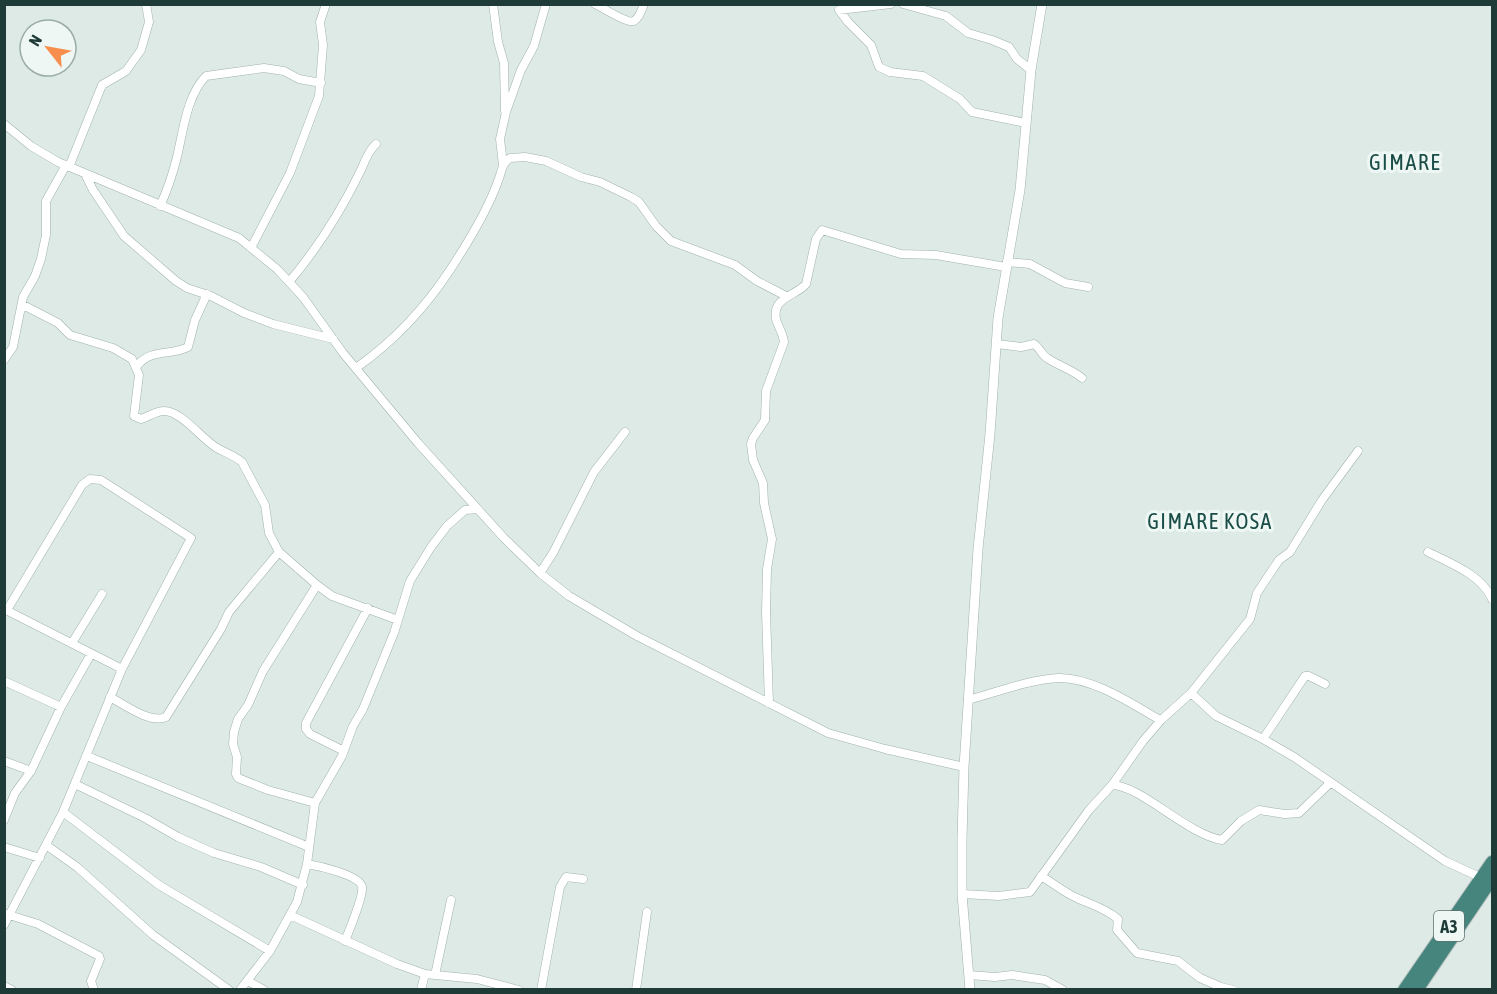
<svg xmlns="http://www.w3.org/2000/svg" width="1497" height="994" font-family="'Asap Condensed',sans-serif">
  <rect width="100%" height="100%" fill="#deeae6"/>
  <g fill="none" stroke-linecap="round" stroke-linejoin="round">
    <defs>
      <path id="minor" d="M493,4L498,42L504,63L505,111
        M595,4C603,8 628,24 634,21C639,18 642,10 644,4
        M891,4L839,10L848,22L871,45L879,67L890,72L923,76L960,99L972,112L1026,123
        M903,4L946,16L968,33L992,40L1009,47L1017,59L1031,70
        M4,124L31,146L58,162L239,238L277,269L303,297L343,353L418,443L504,538L540,573L569,596L637,636L828,733L885,749L964,767
        M503,165L500,139L506,112L521,70L534,46L546,4
        M69,167L102,85L126,71L141,50L149,22L146,4
        M85,174L93,190L124,236L176,281L187,288L211,296L244,313L273,324L333,339
        M160,206C167,191 172,176 176,161C183,134 186,96 206,76L264,68L284,71L299,79L321,83
        M251,248L290,173L319,96L323,45L320,22L326,4
        M1007,262L1030,264L1065,283L1088,287
        M289,282C317,249 341,211 360,172C365,162 367,152 376,144
        M23,305L58,323L70,335L113,348L132,359L139,375L134,416L141,419C148,417 156,411 164,411C180,410 203,440 217,448C226,453 235,456 242,462L265,505L269,533L279,552L317,585L332,596L398,620
        M997,344L1021,347L1034,344C1040,348 1042,355 1047,358C1059,366 1071,369 1082,378
        M4,360L13,347L23,297L35,276L41,259L46,235V201L66,165
        M137,366C151,348 171,356 188,347L195,320L207,294
        M356,368C393,342 425,308 450,270C467,244 488,210 498,181C502,172 501,164 510,158L525,157L546,161L581,177L600,182L631,197L639,202L656,226L671,241L735,265L757,281L786,296
        M1428,552C1450,563 1482,575 1492,599
        M540,573L553,553L594,472L625,432
        M4,609L122,669
        M7,610L82,485L90,479L101,480L191,538L122,669L63,812
        M72,643L102,594
        M4,681L61,707
        M1191,693L1216,716L1263,739L1294,757L1445,861L1482,878
        M110,697C125,705 150,724 166,717L221,629L229,612L279,552
        M968,700C997,692 1028,680 1058,678C1092,677 1132,704 1160,720
        M769,703L766,612L767,569L772,539L764,503L763,483L753,460L751,444L753,438L765,420L766,391L784,342C783,333 778,327 776,319C772,297 796,296 806,284L816,239L822,230L901,254L936,255L1006,267
        M1263,739L1305,676H1309L1325,684
        M344,751L310,734L306,729V723L368,608
        M87,756L309,847
        M4,761L31,771
        M75,784L145,818L178,837L214,853L261,867L303,885
        M1112,785C1140,785 1188,835 1222,840L1241,821L1259,810L1285,814L1299,813L1330,783
        M315,803L268,790L238,778L236,774L237,757L233,744L234,732L238,719L248,705L263,671L317,585
        M4,820L15,793L31,771L61,707L91,654
        M46,845L77,867L153,935L229,990
        M4,847L40,858
        M307,864C319,866 360,875 362,887C364,895 349,931 345,941
        M1041,876C1053,883 1066,894 1079,899C1093,905 1106,909 1118,919L1117,930L1137,953L1178,961L1200,978L1221,987L1233,990
        M962,894L999,896L1030,892L1089,810L1112,785L1143,741L1161,720L1191,693L1250,619L1257,593L1279,560L1290,552L1322,500L1358,451
        M6,914L38,924L99,956L100,959L91,981L94,990
        M290,915L397,964L425,974L421,990
        M4,925L63,812L159,885L270,951
        M425,974L477,979L519,990
        M435,975L451,900
        M969,975L995,977L1012,975L1045,980L1063,990
        M248,981L264,990
        M4,986L12,990
        M240,990L270,951L297,902L307,864L315,803L342,756L353,726L363,709L394,633L410,581L431,547L447,526L465,510L478,509
        M541,990L560,887L566,877L583,879
        M636,990L647,912"/>
      <path id="tertiary" d="M970,990L962,894V839L964,767L978,549L990,434L998,318L1020,190L1031,70L1042,4"/>
      <path id="trunk" d="M1404,990L1492,862
        M1417,990L1492,879"/>
    </defs>
    <!-- minor casing -->
    <use href="#minor" stroke="#a1b2ae" stroke-width="9"/>
    <!-- tertiary casing -->
    <use href="#tertiary" stroke="#a1b2ae" stroke-width="10"/>
    <!-- trunk casing -->
    <use href="#trunk" stroke="#bcc4c3" stroke-width="14"/>
    <!-- minor -->
    <use href="#minor" stroke="#fff" stroke-width="8"/>
    <!-- tertiary -->
    <use href="#tertiary" stroke="#fff" stroke-width="9"/>
    <!-- trunk -->
    <use href="#trunk" stroke="#45857e" stroke-width="12"/>
  </g>
  <g text-anchor="middle" dominant-baseline="central" stroke-width="6" stroke-linejoin="round" paint-order="stroke">
    <!-- shield labels -->
    <rect fill="#eef7f4" stroke="#5d7370" stroke-width="1.5" x="1434" y="911" width="30" height="30" rx="4.5"/>
    <g font-size="18" font-weight="bold" fill="#1f3b37">
      <text x="1449" y="926">A3</text>
    </g>
    <!-- quarter labels -->
    <g font-size="22" letter-spacing="1.5" fill="#1a4d47" stroke="#eef7f4">
      <text x="1405" y="162">GIMARE</text>
      <text x="1210" y="521">GIMARE KOSA</text>
    </g>
  </g>
  <!-- border -->
  <rect width="1497" height="994" fill="none" stroke="#1f3b37" stroke-width="12"/>
  <!-- north arrow -->
  <g transform="translate(48 48) rotate(301)"><circle r="28" fill="#eef7f4" stroke="#9baca8" stroke-width="1.5"/>
  <path d="M0-4.5L10 22L0 15L-10 22Z" fill="#f88e4e"/>
  <text y="-9" font-size="16" font-weight="bold" text-anchor="middle" fill="#1f3b37">N</text>
  </g>
</svg>
